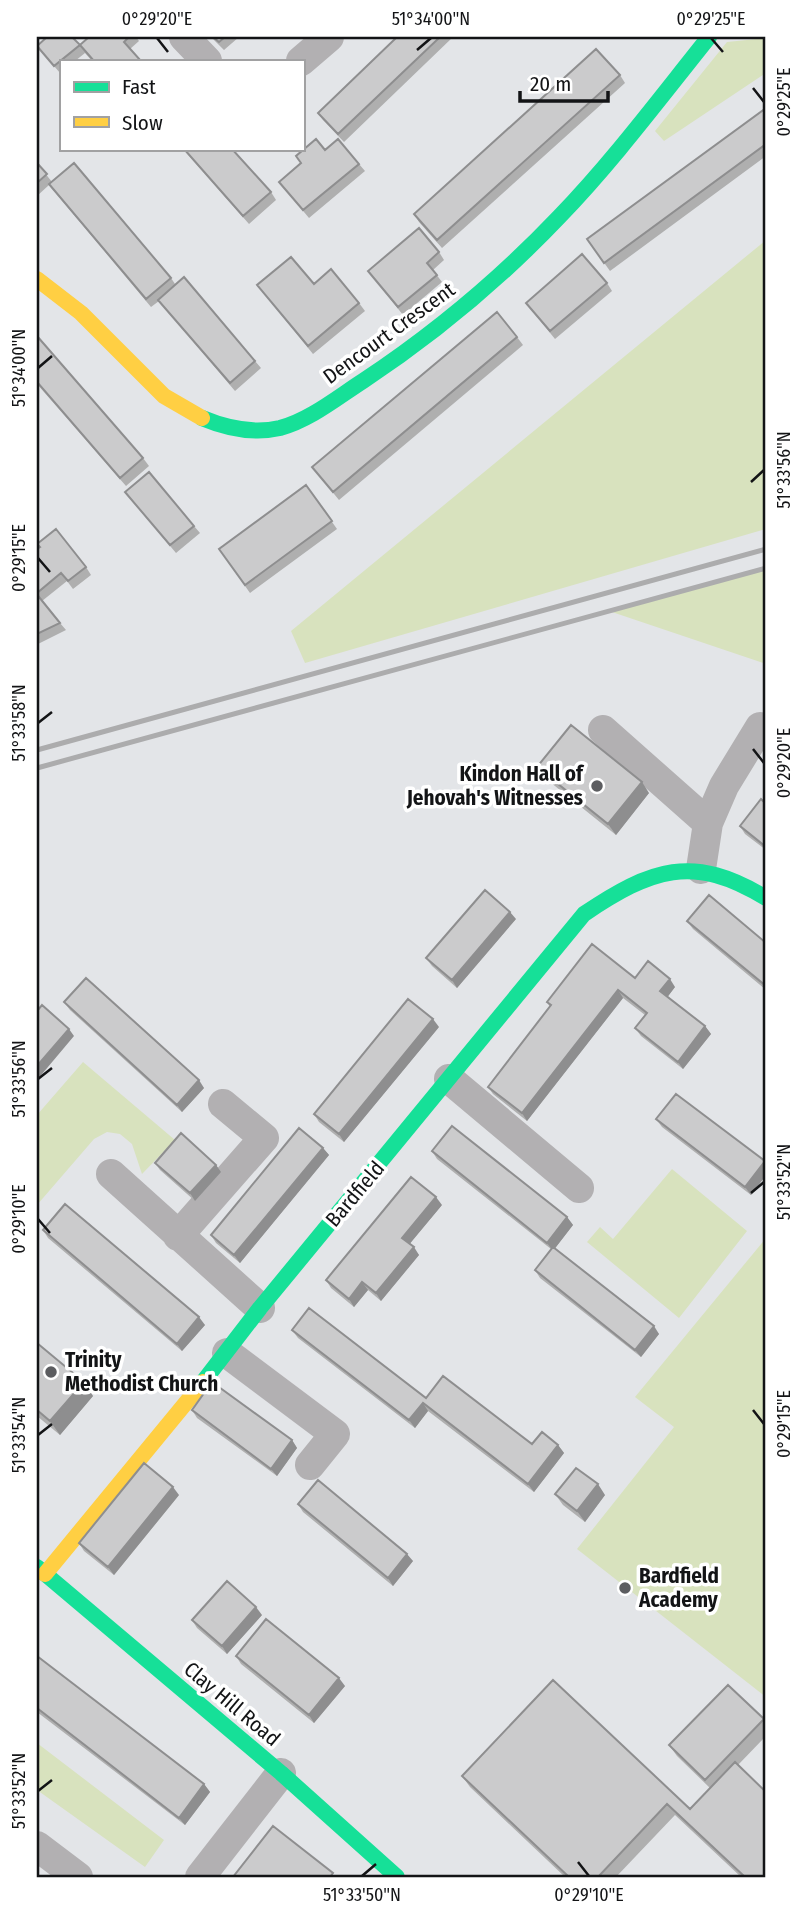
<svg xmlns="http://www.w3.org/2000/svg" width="803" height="1914" font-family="'Fira Sans Condensed',sans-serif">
  <rect width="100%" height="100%" fill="#e3e5e8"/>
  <!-- green -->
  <path fill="#d8e2be" d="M766,38V73L664,141L655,131L727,42Z
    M766,240V529L305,663L291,631Z
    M766,569V664L609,611Z
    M83,1062L175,1140L142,1174L132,1144L120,1134L107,1132L94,1139L37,1205V1115Z
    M672,1169L747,1231L679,1318L587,1242L600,1227L613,1239Z
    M766,1238V1697L577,1549L674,1427L635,1397Z
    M37,1743L164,1840L145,1867L37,1790Z"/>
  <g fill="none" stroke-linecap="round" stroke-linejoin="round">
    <!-- street -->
    <path stroke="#b2b0b2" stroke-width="30" d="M184,37L207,61
      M301,61L329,37
      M603,730L708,823
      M701,869L708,823L724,786L760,727
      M449,1079L579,1188
      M111,1174L260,1308
      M178,1236L264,1138L223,1104
      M227,1353L335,1434L310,1465
      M37,1846L78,1877
      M200,1877L281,1773"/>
    <!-- fast -->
    <path stroke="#16e098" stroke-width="16" d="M202,418C226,428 254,434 280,428C310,420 338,397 363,381C434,334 500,279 559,217C613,161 660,98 709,37
      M203,1382L260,1308L584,914C651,869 693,853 766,898
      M37,1567L281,1773L397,1877"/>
    <!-- slow -->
    <path stroke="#ffcf43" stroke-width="16" d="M37,279L81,313L164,396L202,418
      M45,1574L203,1382"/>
    <!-- rail -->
    <path stroke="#acacad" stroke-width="5" d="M37,750L766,549
      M37,768L766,568"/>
  </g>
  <!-- wall -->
  <path fill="#afafaf" d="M89,37H136L139,41L130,49L141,61H92L85,53L75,61H61V72L60,73L37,46L80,45Z
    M211,37H239L224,50Z
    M397,37H453L344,142L323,120L318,113Z
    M620,75L625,83L442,248L419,222L414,214Z
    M766,108V156L610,271L587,239Z
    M183,149L271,192L276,200L249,224Z
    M325,150L359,164L365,171L309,218L279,182Z
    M37,163L52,182L171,278L175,284L255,361L261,368L235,391L159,301L151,307L49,185L37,196Z
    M439,252L444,260L433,270L442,282L403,315L368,271Z
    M607,283L612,291L555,339L526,303Z
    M314,284L359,303L365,311L313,354L257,285Z
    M37,336L143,458L149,466L126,486L37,384Z
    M517,337L523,345L339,500L312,467Z
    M306,485L337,529L250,593L219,549Z
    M125,492L194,526L200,533L176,553Z
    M37,549L86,567L91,575L73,589L67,581L42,601L37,594Z
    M37,599L60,623L66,630L38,644L37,643Z
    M537,767L649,793L616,835L545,778Z
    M766,804V850L745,834L740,826Z
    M516,919L457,988L432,966L426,958Z
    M687,921L766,943V990L693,929Z
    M635,978L675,987L667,997L705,1026L711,1034L683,1069L641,1036L635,1028L645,1015L623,998L527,1121L493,1094L488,1087L550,1007L547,1002Z
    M64,1002L204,1088L182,1112L70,1010Z
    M439,1027L344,1142L319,1122L314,1114Z
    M656,1119L765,1161L766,1163V1175L751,1195L662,1127Z
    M323,1148L329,1155L240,1263L216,1243L211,1235Z
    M432,1151L567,1217L573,1225L555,1248L659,1334L641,1357L540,1278L535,1270L551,1249L437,1159Z
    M155,1163L216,1165L221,1172L195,1201L160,1170Z
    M442,1205L409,1244L419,1255L381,1301L368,1290L354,1307L331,1288L326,1280Z
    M43,1230L205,1325L182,1351L48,1238Z
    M292,1330L426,1398L532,1444L558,1445L564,1453L534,1492L428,1411L415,1428L298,1338Z
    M37,1343L93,1396L60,1435L37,1416Z
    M192,1410L292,1440L297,1448L277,1476L197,1418Z
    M555,1494L605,1495L585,1522L563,1505Z
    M179,1495L114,1575L84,1551L79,1543Z
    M298,1504L413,1561L393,1586L303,1512Z
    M262,1615L227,1654L197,1628L192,1620Z
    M37,1656L204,1784L210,1792L185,1825L37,1712Z
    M236,1656L345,1686L314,1723L241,1664Z
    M553,1680L690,1809L710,1788L677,1756L669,1745L764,1719L766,1722V1736L738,1765L766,1877H741L675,1815L616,1877H565L470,1787L462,1776Z"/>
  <!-- shaded-wall -->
  <path fill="#8e8e8f" d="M642,782L649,793L616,835L608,824Z
    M510,912L516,919L457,988L452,980Z
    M670,979L675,987L666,999L660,991Z
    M618,990L623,998L527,1121L522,1113Z
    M433,1019L439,1027L344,1142L339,1134Z
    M705,1026L711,1034L683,1069L678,1062Z
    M69,1029L74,1036L37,1080V1066Z
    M199,1080L204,1088L182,1112L177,1105Z
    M323,1148L329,1155L240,1263L234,1255Z
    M765,1161L766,1163V1175L751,1195L745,1187Z
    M216,1165L221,1172L195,1201L190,1193Z
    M436,1197L442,1205L408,1246L402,1238Z
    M567,1217L573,1225L553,1251L547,1243Z
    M414,1247L419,1255L381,1301L376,1293Z
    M362,1282L368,1290L354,1307L349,1299Z
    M199,1317L205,1325L182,1351L177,1344Z
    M654,1326L659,1334L641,1357L635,1350Z
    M84,1382L93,1396L60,1435L50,1421Z
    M423,1403L428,1411L415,1428L409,1420Z
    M292,1440L297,1448L277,1476L271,1469Z
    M558,1445L564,1453L534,1492L528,1484Z
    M598,1484L605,1495L585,1522L577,1511Z
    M173,1487L179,1495L114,1575L108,1567Z
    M407,1554L413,1561L393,1586L388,1578Z
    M256,1607L262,1615L227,1654L222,1646Z
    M339,1678L345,1686L314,1723L309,1715Z
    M204,1784L210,1792L185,1825L179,1818Z"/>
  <!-- building -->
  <path fill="#cbcbcc" stroke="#8e8e8f" stroke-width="2" d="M47,37H72L80,45L89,37H129L124,42L141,61H94L80,45L54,66L37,46Z
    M213,37H225L219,42Z
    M397,37H440L338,134L318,113Z
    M596,49L620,75L437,240L414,214Z
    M766,108V144L604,263L587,239Z
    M316,139L325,150L338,139L359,164L303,210L279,182L301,163L296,156Z
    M184,149H232L271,192L243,216Z
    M37,163L47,174L37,183Z
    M74,163L171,278L146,299L49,184Z
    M419,228L439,252L427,263L437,275L398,307L368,271Z
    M582,254L607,283L550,331L526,303Z
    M291,257L314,284L331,269L359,303L308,346L257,285Z
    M184,277L255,361L230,383L158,300Z
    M497,312L517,337L333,492L312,467Z
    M37,336L143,458L120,478L37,382Z
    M149,472L194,526L170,545L125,492Z
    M306,485L332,521L245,585L219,549Z
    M56,529L86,567L68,581L61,573L37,593V549L40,547L37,544Z
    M39,597L60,623L37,634V599Z
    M571,725L642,782L608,824L537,767Z
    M761,799L766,804V847L740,826Z
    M485,890L510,912L452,980L426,958Z
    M709,895L766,943V986L687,921Z
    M592,944L635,978L648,961L670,979L660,991L705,1026L678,1062L635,1028L647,1013L618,990L522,1113L488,1087L551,1005L547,1002Z
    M86,978L199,1080L177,1105L64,1002Z
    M408,999L433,1019L339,1134L314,1114Z
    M42,1005L69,1029L37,1066V1011Z
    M676,1094L765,1161L745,1187L656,1119Z
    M452,1126L567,1217L547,1243L432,1151Z
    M299,1128L323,1148L234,1255L211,1235Z
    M181,1133L216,1165L190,1193L155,1163Z
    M411,1177L436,1197L402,1238L414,1247L376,1293L362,1282L349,1299L326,1280Z
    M65,1204L199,1317L177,1344L43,1230Z
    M553,1247L654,1326L635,1350L535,1270Z
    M309,1308L426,1398L443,1376L532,1444L542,1432L558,1445L528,1484L423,1403L409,1420L292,1330Z
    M37,1343L84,1382L50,1421L37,1410Z
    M212,1382L292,1440L271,1469L192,1410Z
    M144,1463L173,1487L108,1567L79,1543Z
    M576,1468L598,1484L577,1511L555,1494Z
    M318,1480L407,1554L388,1578L298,1504Z
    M227,1581L256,1607L222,1646L192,1620Z
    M266,1619L339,1678L309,1715L236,1656Z
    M37,1656L204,1784L179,1818L37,1708Z
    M553,1680L690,1809L735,1762L766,1792V1877H745L667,1804L598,1877H569L462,1776Z
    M728,1685L764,1719L705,1780L669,1745Z
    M273,1826L333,1873L330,1877H233Z"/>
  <!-- ticks -->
  <path fill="none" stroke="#131416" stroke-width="2.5" d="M157,38L168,52M711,38L723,52M417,50L431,38M753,88L764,102M38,368L52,356M751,482L764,470M38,558L50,572M38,723L52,712M753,749L764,763M38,1079L52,1068M751,1193L764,1182M38,1219L50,1233M753,1410L764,1424M38,1435L52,1424M38,1791L52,1780M578,1862L589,1876M362,1876L376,1864"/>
  <!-- markers -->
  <g fill="#5c5d60" stroke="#fff" stroke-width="2.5">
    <circle cx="597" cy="786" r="7"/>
    <circle cx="51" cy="1372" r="7"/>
    <circle cx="625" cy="1588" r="7"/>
  </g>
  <g text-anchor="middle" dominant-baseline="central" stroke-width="7" stroke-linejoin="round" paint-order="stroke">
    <!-- street labels -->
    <g font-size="21" fill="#131416" stroke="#fff">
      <text transform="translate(389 333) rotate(-36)">Dencourt Crescent</text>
      <text transform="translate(355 1194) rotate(-50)">Bardfield</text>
      <text transform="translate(232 1704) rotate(40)">Clay Hill Road</text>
    </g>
    <!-- poi labels -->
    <g font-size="21" font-weight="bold" fill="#131416" stroke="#fff" text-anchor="start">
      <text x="583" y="774" text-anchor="end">Kindon Hall of<tspan x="583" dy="24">Jehovah's Witnesses</tspan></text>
      <text x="65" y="1360">Trinity<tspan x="65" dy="24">Methodist Church</tspan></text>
      <text x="639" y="1576">Bardfield<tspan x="639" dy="24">Academy</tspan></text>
    </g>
  </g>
  <!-- border -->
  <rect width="803" height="1914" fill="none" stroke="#ffffff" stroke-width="77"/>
  <!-- legend -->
  <rect x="60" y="60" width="245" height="91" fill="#ffffff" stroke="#a1a1a2" stroke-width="2"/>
  <rect x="74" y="82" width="35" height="10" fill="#16e098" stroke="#a1a1a2" stroke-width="2"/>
  <text x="122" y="94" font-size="21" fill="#131416">Fast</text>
  <rect x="74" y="117" width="35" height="10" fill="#ffcf43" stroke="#a1a1a2" stroke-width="2"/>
  <text x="122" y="130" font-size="21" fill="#131416">Slow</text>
  <!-- scale -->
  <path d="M520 91v10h88v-10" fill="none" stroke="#131416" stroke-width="3.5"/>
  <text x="530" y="91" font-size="21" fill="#131416" stroke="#ffffff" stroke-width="5" paint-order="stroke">20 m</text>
  <rect x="38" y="38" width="726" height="1838" fill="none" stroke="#131416" stroke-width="2.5"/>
  <g font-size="18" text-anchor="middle" fill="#131416">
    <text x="157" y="25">0°29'20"E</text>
    <text x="431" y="25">51°34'00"N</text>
    <text x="711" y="25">0°29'25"E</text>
    <text transform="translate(784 102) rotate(-90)" y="6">0°29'25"E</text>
    <text transform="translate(19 368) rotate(-90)" y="6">51°34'00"N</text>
    <text transform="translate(784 470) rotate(-90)" y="6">51°33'56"N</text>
    <text transform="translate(19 558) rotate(-90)" y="6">0°29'15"E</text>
    <text transform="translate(19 723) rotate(-90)" y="6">51°33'58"N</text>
    <text transform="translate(784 763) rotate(-90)" y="6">0°29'20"E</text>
    <text transform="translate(19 1079) rotate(-90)" y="6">51°33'56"N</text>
    <text transform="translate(784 1182) rotate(-90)" y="6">51°33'52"N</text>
    <text transform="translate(19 1219) rotate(-90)" y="6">0°29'10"E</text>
    <text transform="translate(784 1424) rotate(-90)" y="6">0°29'15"E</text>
    <text transform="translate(19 1435) rotate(-90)" y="6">51°33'54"N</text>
    <text transform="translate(19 1791) rotate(-90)" y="6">51°33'52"N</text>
    <text x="362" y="1901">51°33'50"N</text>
    <text x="589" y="1901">0°29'10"E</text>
  </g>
</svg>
